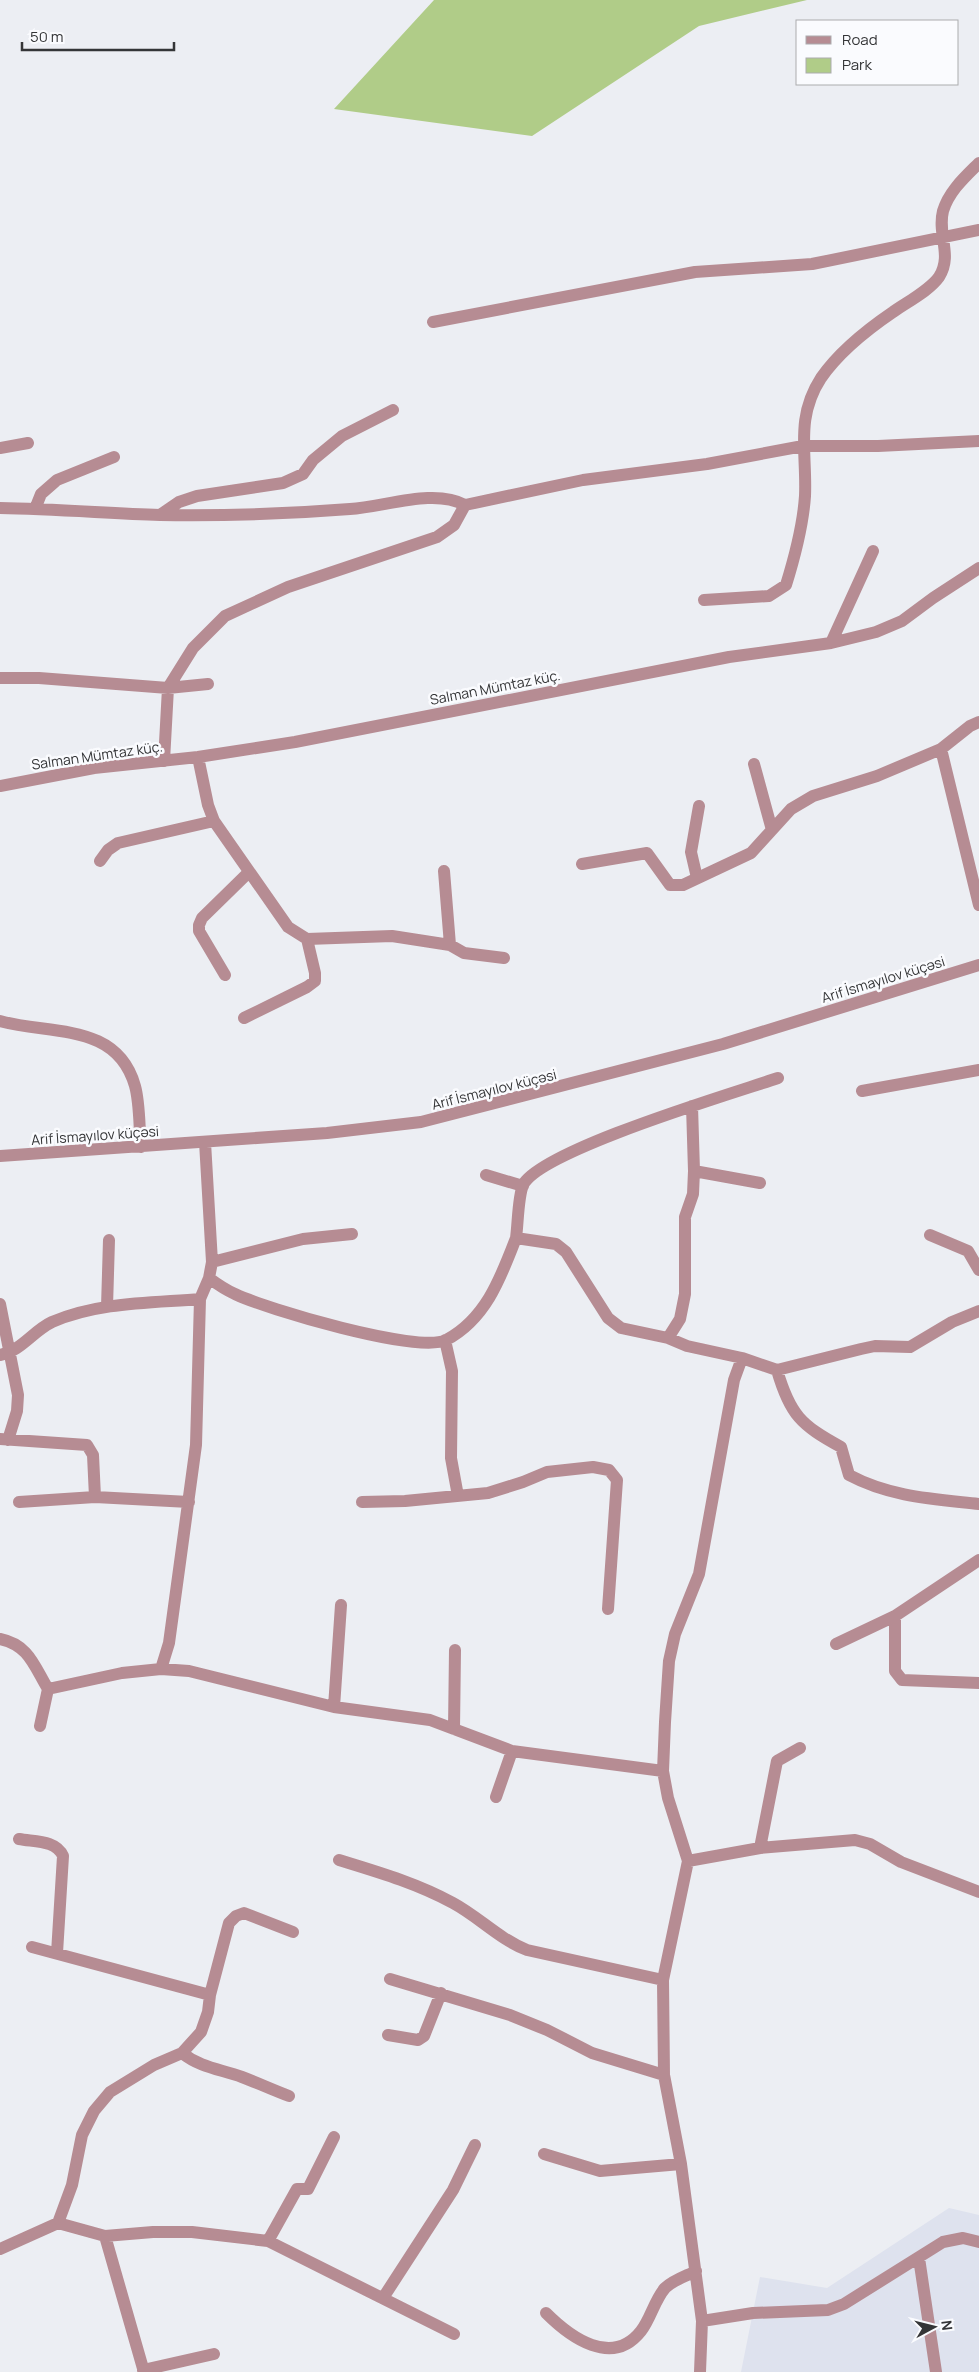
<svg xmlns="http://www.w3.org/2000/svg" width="979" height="2372" font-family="Manrope,sans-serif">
  <rect width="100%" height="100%" fill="#eceef3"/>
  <!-- built -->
  <path fill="#dee2ee" d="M949,2208L979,2215V2372H741L760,2277L827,2288Z"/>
  <!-- green -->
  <path fill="#b0cc88" d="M434,0H807L699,26L532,136L334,109Z"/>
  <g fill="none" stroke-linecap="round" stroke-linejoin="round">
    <!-- minor -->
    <path stroke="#b68c93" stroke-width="12" d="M433,322L695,272L812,264L979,230
      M0,448L28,443
      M0,508C53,509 106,513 160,515C223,516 287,514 350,509C385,507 434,488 465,505L583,480L707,464L803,446H878L979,441
      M35,509L41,494L57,480L114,457
      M160,515L179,502L197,496L283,483L303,474L313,460L342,436L393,410
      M704,600L769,596L786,585C795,556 803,526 805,496C807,453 795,418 821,378C839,352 868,329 893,312C907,302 929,291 939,277C953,255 937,235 943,211C949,191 965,177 979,163
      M831,643L873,551
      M0,678H39L168,688L208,684
      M941,749L979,905
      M198,757L208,805L214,821L288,927L307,939L392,936L450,945L464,953L504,958
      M164,761L168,688L193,648L225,616L288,587L437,537L454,525L465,505
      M754,764L772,830
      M0,786L94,768L198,757L295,742L729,657L831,643L876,632L902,621L933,598L979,568
      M100,861L108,850L118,843L214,821
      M582,864L647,853L670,885H683L751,853L791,809L813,796L877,776L941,749L970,726L979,722
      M444,871L450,945
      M697,878L691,852L699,806
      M225,975L199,931V925L202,918L249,872
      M244,1018L307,987L315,981V973L307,939
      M0,1021C50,1035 117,1022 135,1086C140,1104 139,1127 141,1147
      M862,1091L979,1070
      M205,1142L212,1262L209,1278C217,1284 226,1290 235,1294C266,1309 418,1354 446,1340C486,1319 501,1277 516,1238L556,1244L566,1252L608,1318L621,1328L668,1338L687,1346L742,1358L777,1370L861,1349L875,1346L910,1347L952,1322L979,1311
      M0,1156L327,1133L421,1122L723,1044L979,965
      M694,1171L760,1183
      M486,1175L523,1186
      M930,1235L968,1251L979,1270
      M516,1238C518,1224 518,1197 523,1185C541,1150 734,1093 778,1078
      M212,1262L303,1239L352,1234
      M0,1304L18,1395L17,1411L8,1440
      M107,1307L109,1240
      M668,1338L680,1319L685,1294V1217L693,1194L694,1171L692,1106
      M445,1340L452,1371L451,1458L458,1496
      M0,1355C21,1351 33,1331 52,1322C98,1302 151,1303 200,1299L209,1278
      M777,1370C790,1415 801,1425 841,1447L849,1475C890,1497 934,1499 979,1504
      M0,1439L87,1445L93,1455L95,1497
      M19,1502L95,1497L189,1502
      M362,1502L405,1501L488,1493L523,1482L547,1472L593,1467L609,1470L617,1480L608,1609
      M895,1616V1671L902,1680L979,1683
      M0,1639C29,1645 34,1666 48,1689
      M836,1644L895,1616L979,1560
      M161,1669L169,1643L196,1445L200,1299
      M334,1707L341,1605
      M40,1726L48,1689L122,1673L161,1669L189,1671L334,1707L430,1720L512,1751L663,1771
      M454,1729L455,1650
      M496,1797L512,1751
      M19,1839C35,1842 56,1840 63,1856L57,1953
      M760,1848L777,1761L800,1748
      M339,1860C378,1872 416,1883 453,1903C479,1917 499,1939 527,1950L663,1980
      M688,1861L760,1848L855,1840L870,1844L901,1862L979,1892
      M390,1979L510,2015L547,2030L592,2053L664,2075
      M210,1995L229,1923L236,1916L244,1913L293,1932
      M388,2035L418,2040L424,2036L441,1993
      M182,2053C201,2068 220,2069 242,2077C258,2083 273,2090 289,2096
      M544,2154L600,2171L681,2164
      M58,2223L105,2236L153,2232H192L268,2241L454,2334
      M105,2236L144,2372
      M268,2241L297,2189H308L334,2137
      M0,2249L58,2223L72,2185L82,2135L94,2111L110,2092L154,2065L182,2053L201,2032L208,2012L210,1995L32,1947
      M919,2258L936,2372
      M383,2298L453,2190L475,2145
      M546,2313C570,2337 612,2368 641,2331C651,2318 654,2301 665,2288C673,2280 686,2276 696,2271
      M702,2321L753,2313L828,2310L844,2304L943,2242L963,2238L979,2242
      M143,2370L214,2354
      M700,2372L702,2321L681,2164L664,2075L663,1980L688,1861L668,1798L663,1771L665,1722L669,1661L675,1634L699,1574L734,1380L742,1358"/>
  </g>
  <g text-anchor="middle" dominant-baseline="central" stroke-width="5" stroke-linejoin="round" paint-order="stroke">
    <!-- street labels -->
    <g font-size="14" fill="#343537" stroke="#fafbfe">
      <text transform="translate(495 687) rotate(-11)">Salman Mümtaz küç.</text>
      <text transform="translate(97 755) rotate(-8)">Salman Mümtaz küç.</text>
      <text transform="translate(883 979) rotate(-17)">Arif İsmayılov küçəsi</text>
      <text transform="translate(494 1089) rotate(-14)">Arif İsmayılov küçəsi</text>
      <text transform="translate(95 1135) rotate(-4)">Arif İsmayılov küçəsi</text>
    </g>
  </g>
  <!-- legend -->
  <rect x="796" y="20" width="162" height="65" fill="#fafbfe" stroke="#abacae"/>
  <rect x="806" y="36" width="25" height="8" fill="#b68c93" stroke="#abacae"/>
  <text x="842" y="45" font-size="15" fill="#343537">Road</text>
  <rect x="806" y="58" width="25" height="15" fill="#b0cc88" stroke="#abacae"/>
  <text x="842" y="70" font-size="15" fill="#343537">Park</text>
  <!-- north arrow -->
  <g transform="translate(934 2327) rotate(83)" stroke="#fafbfe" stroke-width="4" paint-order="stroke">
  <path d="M0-4L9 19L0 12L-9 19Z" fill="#343537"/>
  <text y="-8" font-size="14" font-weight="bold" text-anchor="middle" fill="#343537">N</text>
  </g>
  <!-- scale -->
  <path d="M22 42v8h152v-8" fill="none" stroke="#343537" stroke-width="2.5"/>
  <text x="30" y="42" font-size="15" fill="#343537" stroke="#fafbfe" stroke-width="4" paint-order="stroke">50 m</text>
</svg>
